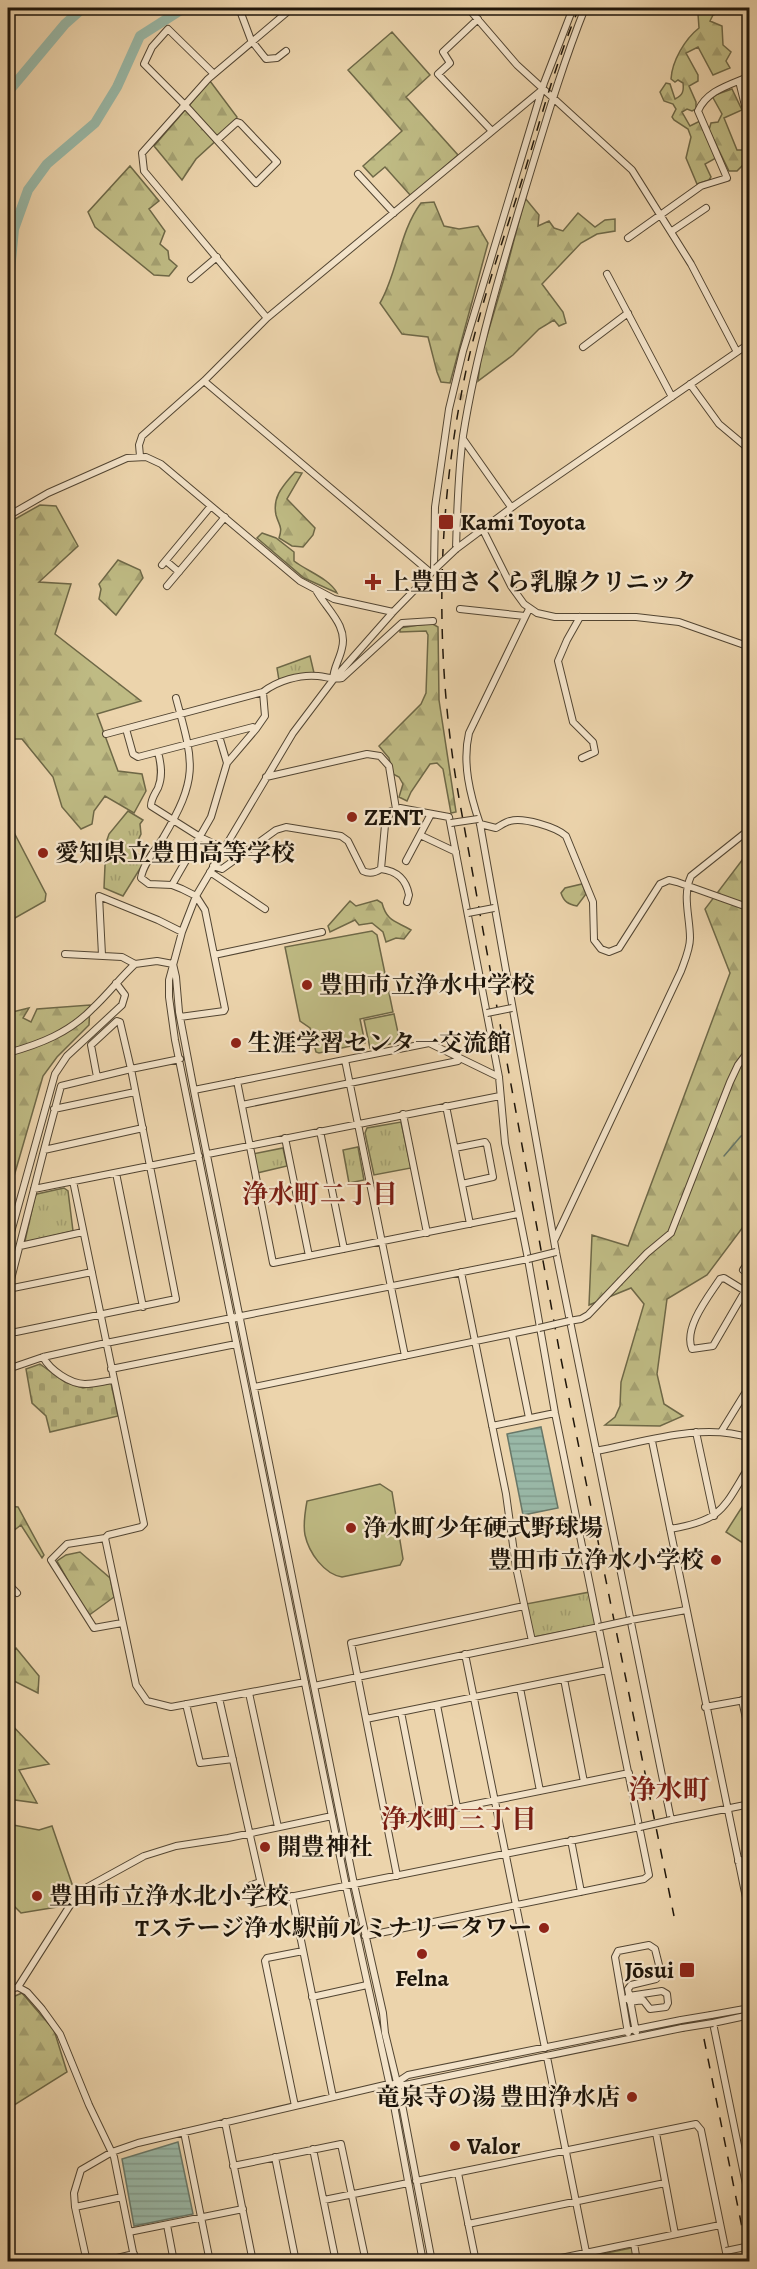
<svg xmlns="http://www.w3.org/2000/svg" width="757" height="2269" font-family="Alegreya,'Noto Serif JP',serif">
  <defs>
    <pattern id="grass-tufts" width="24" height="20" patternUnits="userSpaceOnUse" patternTransform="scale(1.5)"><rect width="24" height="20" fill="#bfbb84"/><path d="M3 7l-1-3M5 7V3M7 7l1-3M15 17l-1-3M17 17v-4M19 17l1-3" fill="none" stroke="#a4a071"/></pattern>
    <pattern id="forest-firs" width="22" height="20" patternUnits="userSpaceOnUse" patternTransform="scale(1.5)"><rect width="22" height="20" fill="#bfbb84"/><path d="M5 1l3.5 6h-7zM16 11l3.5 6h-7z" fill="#a4a071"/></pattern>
    <pattern id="cemetery-stones" width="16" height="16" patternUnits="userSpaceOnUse" patternTransform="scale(1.5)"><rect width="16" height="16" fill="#bfbb84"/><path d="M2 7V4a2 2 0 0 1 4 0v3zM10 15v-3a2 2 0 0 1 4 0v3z" fill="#a4a071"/></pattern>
    <pattern id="water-rules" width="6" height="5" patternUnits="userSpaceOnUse" patternTransform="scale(1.5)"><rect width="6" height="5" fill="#99b8a7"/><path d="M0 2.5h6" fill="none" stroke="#839d8e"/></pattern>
  </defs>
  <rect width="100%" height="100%" fill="#ecd4ac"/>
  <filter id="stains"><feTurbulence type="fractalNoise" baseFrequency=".00333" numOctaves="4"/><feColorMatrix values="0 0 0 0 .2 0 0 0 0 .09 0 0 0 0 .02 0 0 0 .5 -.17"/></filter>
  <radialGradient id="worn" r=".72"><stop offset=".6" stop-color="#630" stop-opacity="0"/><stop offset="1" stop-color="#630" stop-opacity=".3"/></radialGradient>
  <!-- grass -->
  <path fill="url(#grass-tufts)" stroke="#6e6847" stroke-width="1.5" d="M310,656L314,673L279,680L277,668Z
    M128,811L143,820L140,824L141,834L133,851L146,859L123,896L104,888L106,843L109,834Z
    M401,1122L411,1168L374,1175L365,1133L367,1128Z
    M358,1147L364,1180L349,1183L343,1150Z
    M283,1148L287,1166L257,1173L253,1154Z
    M64,1188L68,1191L73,1231L26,1242L25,1241L35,1196L37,1194Z
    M590,1592L596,1625L534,1637L526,1604Z
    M631,2248L634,2251L636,2261L593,2262L597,2255Z"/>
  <!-- forest -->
  <path fill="url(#forest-firs)" stroke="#6e6847" stroke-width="1.5" d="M688,8H699L703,12L718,8L719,13L713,15L710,21L722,26L723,45L731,52L726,61L730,68L713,75L698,47L686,53L698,75V81L689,86L696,102V109L692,111L687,109L682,112L690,126L700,121L716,158L705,164L711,177L709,180L697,184L686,158L691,137L688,129L674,120L672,117L676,109L673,104L664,101L660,92L666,83L670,84L675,99C683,95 684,91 683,83L678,80L675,82L671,79C672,61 685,39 699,28L698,14Z
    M392,32L430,75L406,97L458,155L411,196L385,167L373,177L363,166L402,131L348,70Z
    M210,81L237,117L232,126L196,159L182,180L154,146Z
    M732,89L742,110L724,118L737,150H749V163L744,164L737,171H729L709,130L711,123L718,122L722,114L712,96Z
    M130,166L159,201L149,209L165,231L160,244L168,251L169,259L177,266L169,276L154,275L95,227L88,212Z
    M525,198L539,215L538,226L549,221L554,228L563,231L578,213L595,227L605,220L615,219V231L597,234L581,243L542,284L563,312L566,323L559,326L554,320L539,329L513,355L478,381L481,356L503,282Z
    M434,202L444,226L459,229L478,226L488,243L450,383L441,382L437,372L428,337L402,334L380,303C398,272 399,232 421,203Z
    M295,472L302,473L287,499L315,528L313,535L303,547L292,546L279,538C283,526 279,526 276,515C272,496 284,485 295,472Z
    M40,505L56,506L78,546L39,582L71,584L55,634L141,701L97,714L118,771L142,774L146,791L134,813L105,796L94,811L92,824L81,829L62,807L53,777L22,739H8V523Z
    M262,533L276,538L294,552V561C307,571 330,579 337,593L304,578L257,538Z
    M118,560L140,570L143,578L116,615L99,599L101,589L99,584Z
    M431,623L438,627L439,700L456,812L451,813L443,769L437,763L430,764L411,792L407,801L399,797L403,784L399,777L393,774L389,758L379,746L421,704L426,693L428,635L426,631L400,632V628Z
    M749,851V1219L707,1275L667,1299L657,1374L664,1404L683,1416L660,1426L605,1425L615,1417L620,1406L621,1382L644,1304L631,1288L589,1305L592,1235L628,1246L730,973L705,909Z
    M582,884L586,894L577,906C568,904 564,902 561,893L565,888Z
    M377,900L382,903C387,922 396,921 411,930L404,939L396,938L386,942L383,932L372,923L359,925L355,920L330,932L328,926L350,901L356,906Z
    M90,1005L89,1025L57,1057L43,1076L8,1197V1013L29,1008L23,1018L31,1022L37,1009Z
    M8,1506L18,1507L44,1555L42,1558L21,1525L8,1535Z
    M80,1552L110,1578L114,1597L88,1616L57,1561L66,1555Z
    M16,1648L39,1676L38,1693L8,1678V1656Z
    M8,1721L49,1764L19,1770L37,1803L8,1799Z
    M22,1993L54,2030L67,2072L8,2109V1999Z"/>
  <!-- cemetery -->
  <path fill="url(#cemetery-stones)" stroke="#6e6847" stroke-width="1.5" d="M40,1364L65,1382L83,1388L111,1383L118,1416L50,1432L46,1416L32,1403L26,1369Z"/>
  <!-- garden -->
  <path fill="#bfbb84" stroke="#6e6847" stroke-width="1.5" d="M8,821L46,894L45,901L8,922Z
    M372,931L377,935L393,1012L360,1019L365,1043L319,1053L316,1052L310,1028L300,1021L285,947Z
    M394,1014L400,1042L370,1048L364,1020Z
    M380,1484L392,1492L403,1559L400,1565L342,1577C324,1574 309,1553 305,1535C303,1525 305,1512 307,1501Z
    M749,1496L750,1547H749L726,1532Z
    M8,1824L39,1830L52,1826L72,1884L57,1907L21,1913L8,1900Z"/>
  <!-- water -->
  <path fill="url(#water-rules)" stroke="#687768" stroke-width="1.5" d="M541,1427L558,1508L523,1515L507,1434Z
    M178,2142L193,2214L134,2226L122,2159Z"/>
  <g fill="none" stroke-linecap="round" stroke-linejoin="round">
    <!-- stream -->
    <path stroke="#687768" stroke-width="1.5" d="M724,1156L741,1136L750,1130"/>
    <!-- river -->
    <path stroke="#99b8a7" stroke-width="10" d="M8,92L65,24L83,8
      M8,292L14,229L28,190L47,164L95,123L117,87L140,36L184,8"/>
    <!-- minor-tunnel -->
    <path stroke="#cdb794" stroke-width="6" stroke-dasharray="6 3" stroke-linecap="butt" d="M458,396L465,398"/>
    <defs>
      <path id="minor" d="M239,8L251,40L266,59L277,58L286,51
        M468,8L517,65L632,170L691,264L737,352
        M743,8L750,21
        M478,19L443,52L450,63L438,74L492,131
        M214,74L168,29L152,47L144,64L184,104L256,183L277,162L240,123L237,122L217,140
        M739,81L750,126
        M358,174L394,213
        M672,231L706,208
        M628,238L701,186L727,178L698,111C707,90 730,85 750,76
        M607,274L672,397
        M191,279L217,257
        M267,318L144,171L142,153L208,79L292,8
        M583,347L628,313
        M204,381L431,573
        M690,384L719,424L750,450
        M463,439L511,507
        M140,456L139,445L142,436L204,381L267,318L543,89
        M8,516L48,493L127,458L146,457L161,464L300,581L334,599L393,612
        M482,528L511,586L524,604L537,613L555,617H636L679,622L750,647
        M456,549C457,511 458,473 463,436C476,353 500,273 524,193C543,131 561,68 585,8
        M456,549L515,505L750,343
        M166,561L179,572
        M162,565L211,506
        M434,570L435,507L449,409L463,351L544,83L573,8
        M167,586L225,517
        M316,590C326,609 348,625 342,648C340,659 333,668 333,680
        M460,609L525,616
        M529,609L469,733C462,763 470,795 480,824L556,1252L671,1820L750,1804
        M580,617L567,640L558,661L573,722L593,742L595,752L582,758
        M176,698C194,764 199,777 163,838C156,849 143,864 141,878L149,884L172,885L182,889L196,896L205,910L225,1009L224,1011L180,1017
        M126,729L133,754L138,757L253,727L256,729L265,716L263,692
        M106,734L263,692C277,681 300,674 318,676C328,677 333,680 342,678L402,623L433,621
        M158,752C161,764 163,776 158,788C155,794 151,799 151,806L200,837L223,848
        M227,763L256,729
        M266,777L367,754L380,756L389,766L396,809
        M480,824L496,828C500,826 505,822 510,821C523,817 556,827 566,836L593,902L594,940L601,949L609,952L619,948L660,884L669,880L677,882L750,908
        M420,835L456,852
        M406,861L431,814
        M213,866L222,869L276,830L286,827L341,836L348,841L363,871C369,874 375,873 381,869L385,825L391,811L400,808L449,817L499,1077L505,1143L528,1259L555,1413L649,1875L644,1879L365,1936
        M381,869C397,871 406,879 409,895L407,902
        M210,872L265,909
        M172,885L211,817L227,763L219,736
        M65,954L122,957L135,964
        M102,955L99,896L158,920L182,932
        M214,955L322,932
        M173,964L176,977L179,1012L195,1096L354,1884L383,2013L385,2033L401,2099L432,2262
        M8,1053C40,1044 69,1033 93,1008C108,994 120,978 135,964L157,961L173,964
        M345,1060L405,1356
        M237,1081L273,1263L518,1214
        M194,1090L429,1043L499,1077
        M242,1105L458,1061L460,1058
        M446,1106L470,1224
        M54,1109L135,1092
        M403,1114L427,1233
        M320,1131L344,1249
        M285,1138L309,1256
        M455,1148L485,1142L487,1145L493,1177L462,1184
        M44,1150L61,1086L131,1069L120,1022L117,1021L91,1045L97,1077
        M208,1154L500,1096
        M116,1173L143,1307
        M73,1181L144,1524L141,1527L108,1535L105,1538L136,1685L147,1701L171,1707L305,1682
        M34,1189L199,1156
        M555,1239L681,971C685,960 690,949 690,938C690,917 682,896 691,876L750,829
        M8,1243L55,1074L67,1056L122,1005L125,995L116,983
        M20,1246L83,1232
        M750,1259L743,1270L750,1275
        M461,1272L506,1494L516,1567L532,1641
        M8,1289L92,1272
        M8,1291L44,1150L143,1128
        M745,1291L713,1346L692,1349C683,1328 709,1296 720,1279L724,1278L750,1294
        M569,1321L581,1319L588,1315L647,1253L671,1233L730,1082L738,1065L750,1049
        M8,1326L12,1332H16L176,1299L131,1069L180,1059
        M512,1334L529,1418
        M43,1357C50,1370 70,1384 85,1384C94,1384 105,1381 114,1380
        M8,1369L43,1357L106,1343L528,1259
        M111,1369L236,1344
        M254,1387L539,1328
        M492,1426L555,1413
        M696,1432L714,1516
        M721,1432L750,1385
        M652,1441L750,1917
        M596,1451C644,1442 703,1422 750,1438
        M670,1529C724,1520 723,1508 750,1465
        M105,1538L67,1544L51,1560L94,1628L122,1623
        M8,1584L17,1593
        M631,1620L686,1610
        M465,1654L545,2048
        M564,1679L584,1782
        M314,1686L599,1627
        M520,1688L540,1791
        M249,1693L278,1827
        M219,1698L265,1902
        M742,1700L750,1737
        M186,1704L200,1763L233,1759
        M437,1705L457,1807
        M705,1707L750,1699
        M401,1712L421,1814
        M366,1719L607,1670
        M387,1822L629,1773
        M571,1840L581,1892
        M738,1861L750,1859
        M397,1876L351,1643L524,1606
        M260,1882L249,1886L254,1904L640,1827
        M292,1896L333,2097
        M18,1987L27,1992L42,2009L60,2034L89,2105L114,2157L135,2262
        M8,1990L18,1987L76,1896L84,1889L144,1856L176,1846L228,1838L332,1816
        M312,1997L367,1985
        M626,1999L629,1996L662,1991L667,1994L668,2003L666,2007L650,2009L643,2000L630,2002
        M711,2015L750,2008
        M750,2015L713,2023L750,2204
        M628,2033L615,1957L618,1951L649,1945L655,1949L661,1973L656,1979L631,1985L628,1989L636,2032
        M547,2057L588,2262
        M396,2083L408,2075L681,2020
        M295,2106L265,1961L267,1958L303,1951
        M225,2122L253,2262
        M184,2132L210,2262
        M656,2133L675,2234
        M313,2149L336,2262
        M275,2157L296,2262
        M233,2166L341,2144L366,2262
        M458,2173L476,2262
        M416,2181L696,2124L701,2130L728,2262
        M324,2200L408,2183
        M75,2207L74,2193L81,2170L112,2152L138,2143L389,2084L405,2085L682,2028
        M468,2224L665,2183
        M167,2225L174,2262
        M129,2232L243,2209
        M634,2243L637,2262
        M87,2262L75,2207L122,2197
        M100,2262L134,2254
        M423,2262L393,2100L346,1886L175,1040L169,997V980L182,932L196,896L293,733L333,680L393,612L436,568
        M542,2262L720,2225"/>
    </defs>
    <!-- minor casing -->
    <use href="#minor" stroke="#524532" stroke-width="8"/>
    <!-- minor -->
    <use href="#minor" stroke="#f3e3c9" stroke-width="6"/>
    <!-- rail -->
    <path stroke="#1e150a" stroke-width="1.5" stroke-dasharray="10 10" stroke-linecap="butt" d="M579,8C555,64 540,122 522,180C503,241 481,303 467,366C436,509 434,655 459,798L559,1349L674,1916
      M704,2039L749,2262"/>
    <defs>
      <path id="minor-bridge" d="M436,568L456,549
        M451,823L478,819
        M468,913L494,908
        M487,1013L512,1008
        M528,1259L556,1252
        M539,1328L569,1321
        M599,1627L631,1620
        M640,1827L671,1820
        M681,2020L711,2015
        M682,2028L713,2023
        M726,2251L750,2246"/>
    </defs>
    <!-- minor-bridge casing -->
    <use href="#minor-bridge" stroke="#524532" stroke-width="8" stroke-linecap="butt"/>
    <!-- minor-bridge -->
    <use href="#minor-bridge" stroke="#f3e3c9" stroke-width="6"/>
  </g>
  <!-- markers -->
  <g fill="#8f2418" stroke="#f3e3c9" stroke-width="2">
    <rect x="438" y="514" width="16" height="16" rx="3"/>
    <path d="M370 573h6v6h6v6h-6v6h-6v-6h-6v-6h6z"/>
    <circle cx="352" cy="817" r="6"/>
    <circle cx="43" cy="853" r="6"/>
    <circle cx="307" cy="985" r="6"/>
    <circle cx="236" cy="1043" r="6"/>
    <circle cx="351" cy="1528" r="6"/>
    <circle cx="716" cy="1560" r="6"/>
    <circle cx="265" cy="1847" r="6"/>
    <circle cx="37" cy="1896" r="6"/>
    <circle cx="544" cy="1928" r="6"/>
    <circle cx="422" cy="1954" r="6"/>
    <rect x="679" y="1962" width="16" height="16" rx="3"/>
    <circle cx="632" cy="2097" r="6"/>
    <circle cx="455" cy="2146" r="6"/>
  </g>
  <g text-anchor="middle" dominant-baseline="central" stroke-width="4.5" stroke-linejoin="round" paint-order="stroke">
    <!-- poi labels -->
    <g font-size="24" font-weight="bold" fill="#1e150a" stroke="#f3e3c9" text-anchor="start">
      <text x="460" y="522">Kami Toyota</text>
      <text x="386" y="582">上豊田さくら乳腺クリニック</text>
      <text x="364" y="817">ZENT</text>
      <text x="55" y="853">愛知県立豊田高等学校</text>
      <text x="319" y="985">豊田市立浄水中学校</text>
      <text x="248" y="1043">生涯学習センタ一交流館</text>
      <text x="363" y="1528">浄水町少年硬式野球場</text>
      <text x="704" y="1560" text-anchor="end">豊田市立浄水小学校</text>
      <text x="277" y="1847">開豊神社</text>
      <text x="49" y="1896">豊田市立浄水北小学校</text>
      <text x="532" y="1928" text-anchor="end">Tステージ浄水駅前ルミナリータワー</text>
      <text x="674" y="1970" text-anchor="end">Jōsui</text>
      <text x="422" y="1978" text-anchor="middle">Felna</text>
      <text x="620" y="2097" text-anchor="end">竜泉寺の湯 豊田浄水店</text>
      <text x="467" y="2146">Valor</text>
    </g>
    <!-- neighbourhood labels -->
    <g font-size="26" font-weight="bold" fill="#7a1f14" stroke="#f3e3c9">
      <text x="320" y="1194">浄水町二丁目</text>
      <text x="459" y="1819">浄水町三丁目</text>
    </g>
    <!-- quarter labels -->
    <g font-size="27" font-weight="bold" fill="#7a1f14" stroke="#f3e3c9">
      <text x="669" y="1790">浄水町</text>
    </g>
  </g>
  <!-- margin -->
  <rect width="757" height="2269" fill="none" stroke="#ecd4ac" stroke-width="30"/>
  <rect x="9" y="9" width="739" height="2251" fill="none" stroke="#1e150a" stroke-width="3"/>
  <rect x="15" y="15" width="727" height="2239" fill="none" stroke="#1e150a" stroke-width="1.5"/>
  <rect width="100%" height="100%" filter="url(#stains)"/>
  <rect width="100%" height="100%" fill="url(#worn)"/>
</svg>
